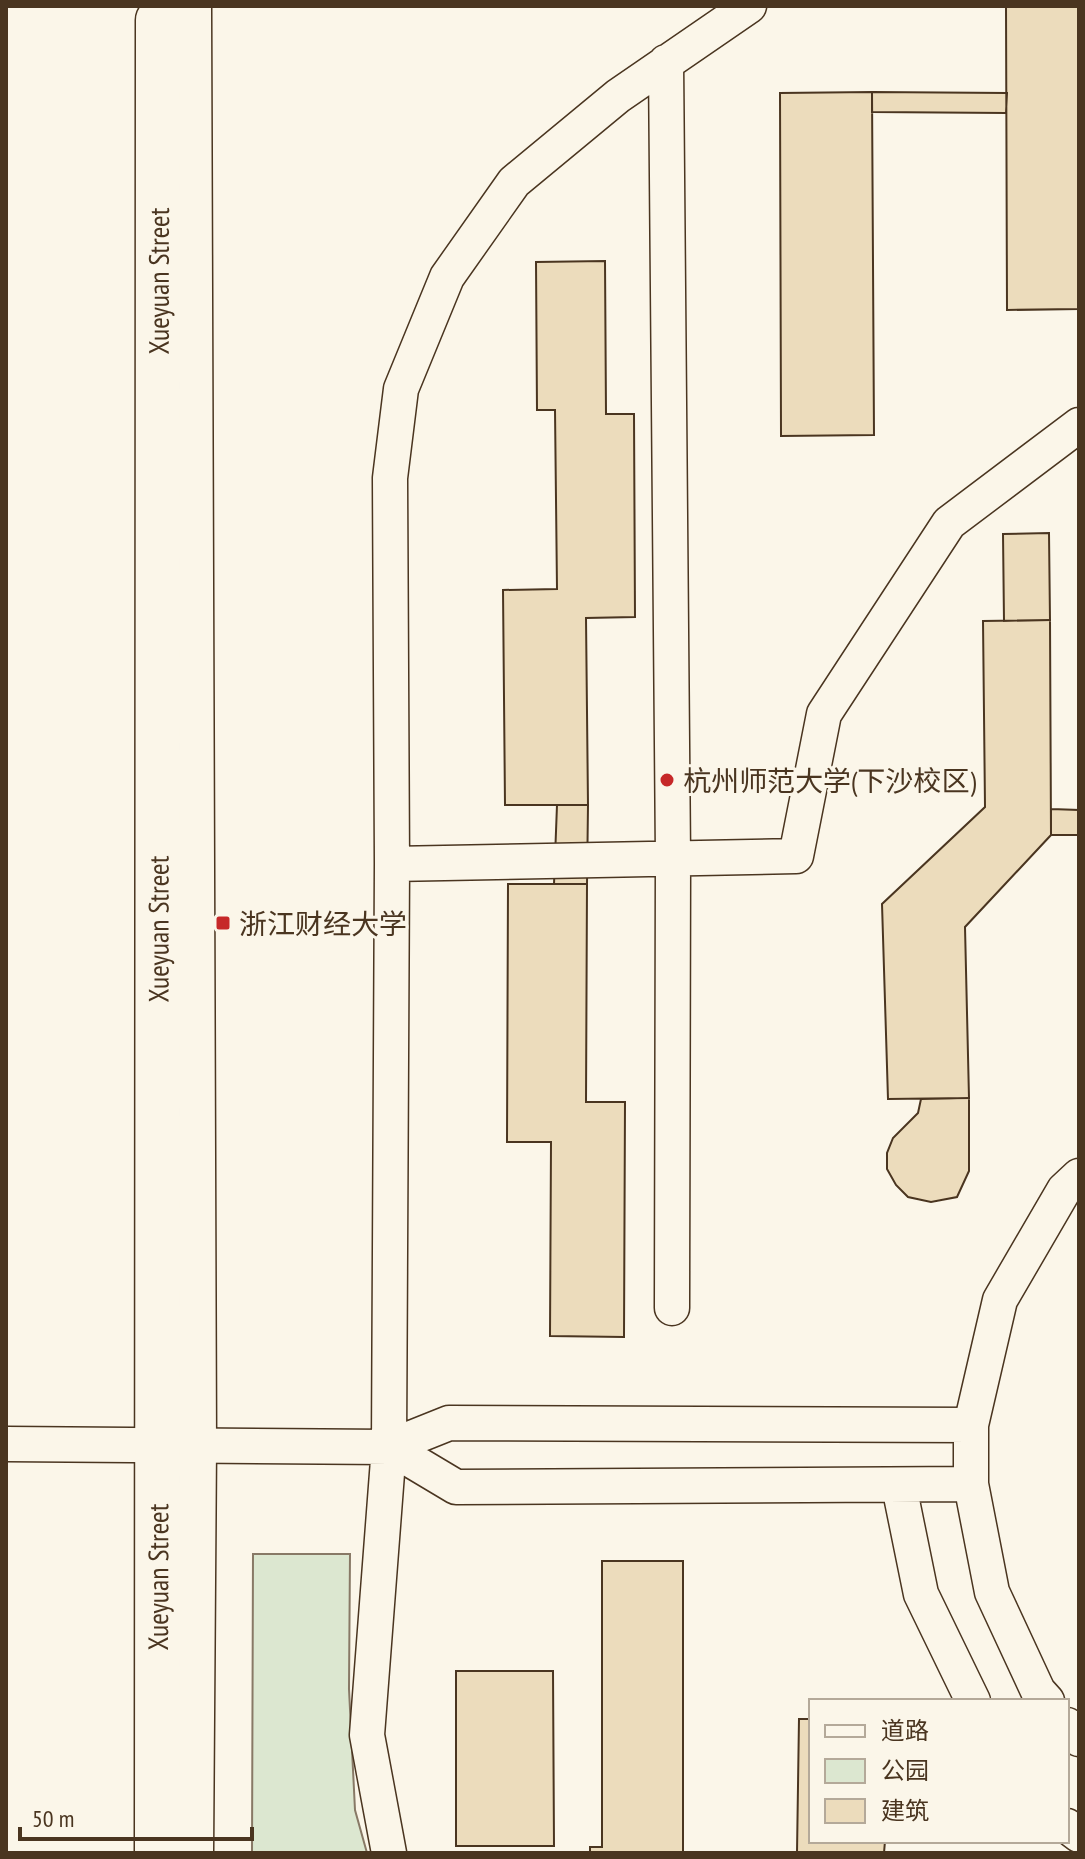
<svg xmlns="http://www.w3.org/2000/svg" width="1085" height="1859" font-family="'PT Sans Narrow','Noto Sans SC',sans-serif">
  <rect width="100%" height="100%" fill="#fbf6e9"/>
  <!-- green -->
  <path fill="#dce7d0" stroke="#887966" stroke-width="2" d="M253,1554H350L349,1689L355,1810L367,1853H252Z"/>
  <!-- building -->
  <path fill="#ecdcbc" stroke="#4a3520" stroke-width="2" d="M1006,6H1079V309L1007,310Z
    M872,92L874,435L781,436L780,93Z
    M872,92L1007,93L1006,113L872,112Z
    M605,261L606,414H634L635,617L586,618L588,805H505L503,590L557,589L555,410H537L536,262Z
    M1049,533L1050,620L1004,621L1003,534Z
    M1050,620L1051,835L965,927L969,1098L888,1099L882,904L985,807L983,621Z
    M557,805H588L587,884H554Z
    M1051,809L1079,810V835H1051Z
    M508,884H587L586,1102H625L624,1337L550,1336L551,1142H507Z
    M969,1098V1171L957,1197L931,1202L908,1197L896,1185L887,1169V1153L893,1138L918,1113L921,1099Z
    M602,1561H683V1853H590V1847H602Z
    M456,1671H553L554,1846H456Z
    M799,1719H811V1841H885L884,1853H797Z"/>
  <g fill="none" stroke-linecap="round" stroke-linejoin="round">
    <defs>
      <path id="minor" d="M666,62L673,857L672,1308
        M392,864L796,856L824,714L949,523L1079,425
        M6,1444L389,1447
        M971,1484L456,1487L389,1447L449,1423L971,1425
        M899,1486L921,1594L973,1701
        M1047,1701L1038,1691L992,1592L971,1484V1425L1000,1300L1064,1190L1079,1176
        M1067,1725L1079,1739
        M1067,1826L1079,1835
        M389,1853L367,1735L389,1447L392,864L390,478L401,389L447,277L514,182L618,96L749,6"/>
      <g id="major">
        <path d="M189,6L194,1445L191,1853"/>
        <path id="s1" d="M157,1853L158,20"/>
      </g>
    </defs>
    <!-- minor casing -->
    <use href="#minor" stroke="#4a3520" stroke-width="37"/>
    <!-- major casing -->
    <use href="#major" stroke="#4a3520" stroke-width="47"/>
    <!-- minor -->
    <use href="#minor" stroke="#fbf6e9" stroke-width="34"/>
    <!-- major -->
    <use href="#major" stroke="#fbf6e9" stroke-width="44"/>
  </g>
  <!-- markers -->
  <g fill="#c62828" stroke="#fbf6e9" stroke-width="3">
    <circle cx="667" cy="780" r="8"/>
    <rect x="215" y="915" width="16" height="16" rx="4"/>
  </g>
  <g text-anchor="middle" dominant-baseline="central" stroke-width="6" stroke-linejoin="round" paint-order="stroke">
    <!-- street labels -->
    <g font-size="28" fill="#4a3520" stroke="#fbf6e9">
      <text stroke="none"><textPath href="#s1" startOffset="1572">Xueyuan Street</textPath></text>
      <text stroke="none"><textPath href="#s1" startOffset="924">Xueyuan Street</textPath></text>
      <text stroke="none"><textPath href="#s1" startOffset="276">Xueyuan Street</textPath></text>
    </g>
    <!-- poi labels -->
    <g font-size="28" fill="#4a3520" stroke="#fbf6e9" text-anchor="start">
      <text x="683" y="780">杭州师范大学(下沙校区)</text>
      <text x="239" y="923">浙江财经大学</text>
    </g>
  </g>
  <!-- border -->
  <rect width="1085" height="1859" fill="none" stroke="#4a3520" stroke-width="16"/>
  <!-- legend -->
  <rect x="809" y="1699" width="260" height="144" fill="#fbf6e9" stroke="#b4a999" stroke-width="2"/>
  <rect x="825" y="1725" width="40" height="12" fill="#fbf6e9" stroke="#b4a999" stroke-width="2"/>
  <text x="881" y="1739" font-size="24" fill="#4a3520">道路</text>
  <rect x="825" y="1759" width="40" height="24" fill="#dce7d0" stroke="#b4a999" stroke-width="2"/>
  <text x="881" y="1779" font-size="24" fill="#4a3520">公园</text>
  <rect x="825" y="1799" width="40" height="24" fill="#ecdcbc" stroke="#b4a999" stroke-width="2"/>
  <text x="881" y="1819" font-size="24" fill="#4a3520">建筑</text>
  <!-- scale -->
  <path d="M20 1827v12h232v-12" fill="none" stroke="#4a3520" stroke-width="4"/>
  <text x="32" y="1827" font-size="24" fill="#4a3520" stroke="#fbf6e9" stroke-width="6" paint-order="stroke">50 m</text>
</svg>
